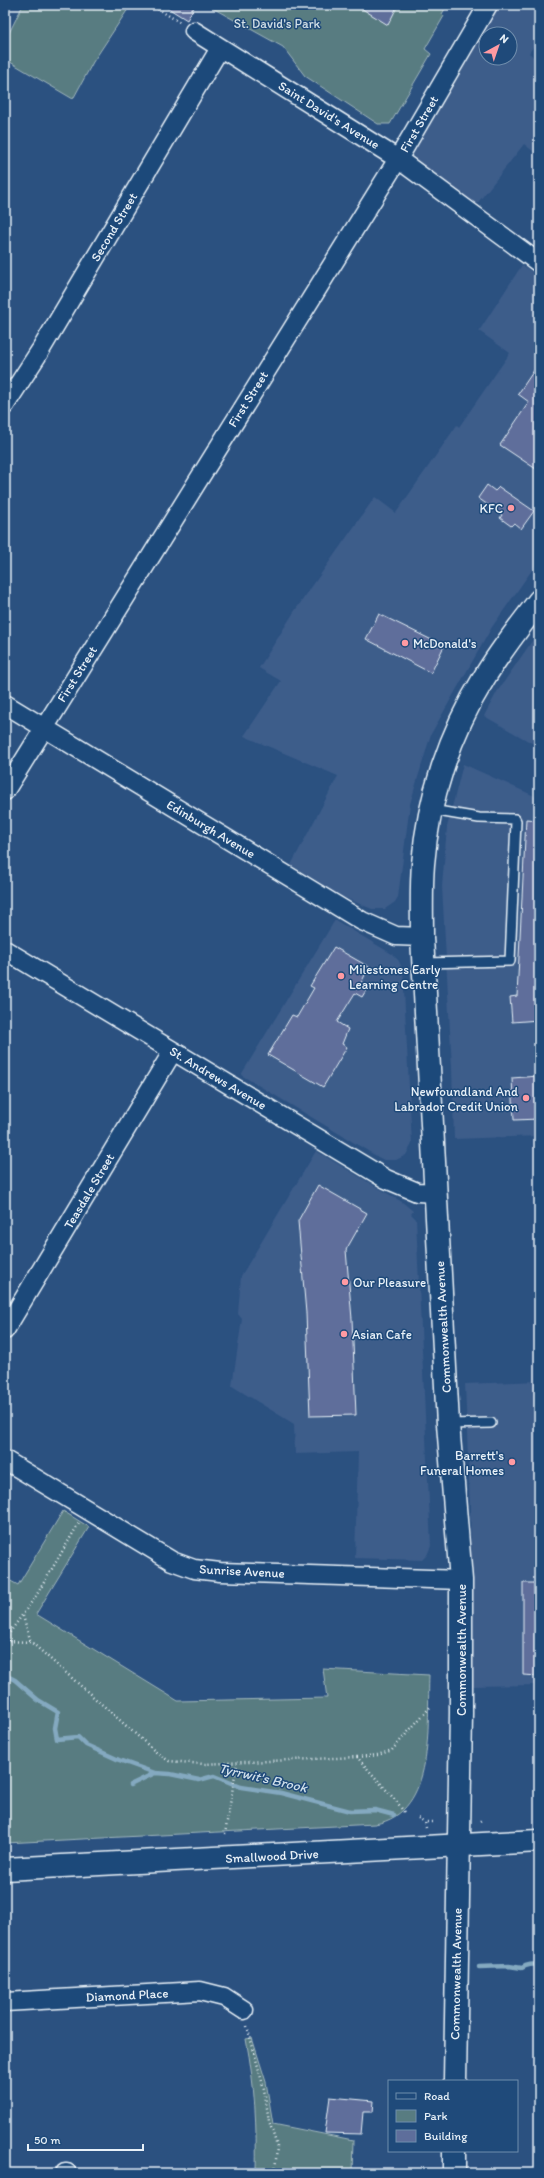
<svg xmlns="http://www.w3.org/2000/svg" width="544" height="2178" font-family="Itim,sans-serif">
  <rect width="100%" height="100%" fill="#2b5180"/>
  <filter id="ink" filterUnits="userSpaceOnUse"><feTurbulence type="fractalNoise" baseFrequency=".025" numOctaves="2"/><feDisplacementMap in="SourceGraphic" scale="8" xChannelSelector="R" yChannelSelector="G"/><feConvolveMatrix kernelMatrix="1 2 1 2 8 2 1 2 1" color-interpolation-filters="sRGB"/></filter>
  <g filter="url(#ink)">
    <!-- built -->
    <path fill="#3d5d8a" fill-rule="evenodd" d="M491,5H539V38L529,53L539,62V156L524,144L476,205L417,162L411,150ZM486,34H510V58H486Z
      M522,265L539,277V560L492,627L431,734L410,804L398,897L395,902L385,909H372L343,897L291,865L338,776L244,736L281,681L259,668L294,612L375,497L396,513L457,425L459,427L510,353L479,331Z
      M539,631V747L484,716L497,692Z
      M463,764L539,798V1136L454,1139L452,1067L442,886L447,827Z
      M335,920L392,954L399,961L403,971L412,1144L406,1155L396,1160H384L378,1157L241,1075Z
      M316,1151L402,1202L413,1211L411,1214L416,1219L431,1546L427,1555L422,1560L355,1558L358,1452L295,1454L294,1424L232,1386L242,1319L238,1314L241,1276Z
      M539,1381V1685L473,1686L470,1506L465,1384Z"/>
    <!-- green -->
    <path fill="#587c81" stroke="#a0b6bc" d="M23,5H122L128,9L93,62L73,99L5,59V41Z
      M207,5H447L442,14L444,16L425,49L431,54L390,124H378L305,76L283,47Z
      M63,1511L89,1527L36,1614L178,1701L327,1698L323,1669L429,1675C427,1722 437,1813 375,1824L5,1843V1578L18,1585Z
      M252,2038L266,2082L273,2124L353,2140L352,2173H256C257,2125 255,2086 246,2039Z"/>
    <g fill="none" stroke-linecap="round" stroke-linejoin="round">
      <!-- stream -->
      <path stroke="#84a9c0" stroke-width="4.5" d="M5,1675L15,1680L38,1700L58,1712L55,1728L57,1739L78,1737L86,1745L119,1760L155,1773L170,1774L199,1780L214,1776L241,1787L281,1793L350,1811L375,1810L394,1815
        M130,1785L155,1773
        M479,1967L509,1966L522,1968C526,1965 534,1963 539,1966"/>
    </g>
    <!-- building -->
    <path fill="#5e6e9b" stroke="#e8f1f8" d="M163,5H195L187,20Z
      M356,5H398L388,25Z
      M539,363V471L500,445L529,402L518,394Z
      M487,485L495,491L499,487L534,511L521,529L514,523L511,526L500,518L502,515L478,498Z
      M379,614L444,646L431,673L366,639Z
      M526,819L539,820V1020L512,1022L510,997L517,996Z
      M334,947L369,967L361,983L368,987L362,997L355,993L337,1022L348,1029L342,1044L347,1047L323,1087L268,1055L292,1015L297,1017L314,988L310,986Z
      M539,1076V1119L514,1120L512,1078Z
      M318,1185L367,1213L346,1250L352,1319L356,1415L310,1416L306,1313L298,1221Z
      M523,1583H539V1676L523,1675Z
      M330,2097L374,2101L373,2112H363L361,2134L325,2133Z"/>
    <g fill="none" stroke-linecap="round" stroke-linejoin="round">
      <defs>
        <path id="service" d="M424,963L510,961L516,821L515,819L479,818L432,810
          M448,1424L491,1423"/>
        <path id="minor" d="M194,31L398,159L539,263
          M5,405L40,351L220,48
          M5,704L362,921L396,936L422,937
          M5,791L398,159L488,5
          M5,950L386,1179L417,1192L437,1193
          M5,1330L173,1051
          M5,1460L172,1561L194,1569L220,1572L461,1580
          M5,2002L200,1991L224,1997L244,2010
          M65,2173H67"/>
        <path id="tertiary" d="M5,1869L539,1841"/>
        <path id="primary" d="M455,2081L461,1713V1580L448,1424L422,937C422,913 421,889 423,864C428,799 450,733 484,678C500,651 520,626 539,601
          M454,2173V2151"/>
      </defs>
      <!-- service casing -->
      <use href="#service" stroke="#e8f1f8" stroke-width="12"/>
      <!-- minor casing -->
      <use href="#minor" stroke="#e8f1f8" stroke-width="21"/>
      <!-- tertiary casing -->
      <use href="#tertiary" stroke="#e8f1f8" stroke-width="25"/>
      <!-- primary casing -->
      <use href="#primary" stroke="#e8f1f8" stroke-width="25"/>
      <!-- path -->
      <path stroke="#e8f1f8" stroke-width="2.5" stroke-dasharray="1 3" stroke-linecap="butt" d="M151,5L181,23
        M23,1616L31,1642
        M5,1639L36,1596L79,1523
        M5,1641L31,1642L157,1753L169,1761L203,1764L357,1757L397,1802L404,1812
        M357,1757L378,1755L392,1750L431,1706
        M418,1818L425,1822
        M480,1821L483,1819
        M426,1828L425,1822H433
        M225,1834L237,1763
        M247,2026L264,2089L269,2121L277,2146L275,2173"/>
      <!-- service -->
      <use href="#service" stroke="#1f4a7a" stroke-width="9"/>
      <!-- minor -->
      <use href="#minor" stroke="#1f4a7a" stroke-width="18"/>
      <!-- tertiary -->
      <use href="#tertiary" stroke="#1f4a7a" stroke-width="22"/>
      <!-- primary -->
      <use href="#primary" stroke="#1f4a7a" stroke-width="22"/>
    </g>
  </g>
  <!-- markers -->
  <g fill="#ff9aa2" stroke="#1f4a7a" stroke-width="1.5">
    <circle cx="511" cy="508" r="4"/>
    <circle cx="405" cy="643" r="4"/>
    <circle cx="341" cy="976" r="4"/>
    <circle cx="526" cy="1098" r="4"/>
    <circle cx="345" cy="1282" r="4"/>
    <circle cx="344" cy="1334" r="4"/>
    <circle cx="512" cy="1462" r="4"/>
  </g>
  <g text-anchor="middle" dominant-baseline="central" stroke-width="3" stroke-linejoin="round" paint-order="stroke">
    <!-- park labels -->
    <g font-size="13" fill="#d2dfe6" stroke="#1f4a7a">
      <text x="277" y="23">St. David's Park</text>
    </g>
    <!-- street labels -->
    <g font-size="13" fill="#e8f1f8" stroke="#1f4a7a">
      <text transform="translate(329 115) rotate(32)">Saint David's Avenue</text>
      <text transform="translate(419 124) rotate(-60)">First Street</text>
      <text transform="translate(114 227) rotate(-59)">Second Street</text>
      <text transform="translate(248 399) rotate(-58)">First Street</text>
      <text transform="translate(77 674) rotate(-58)">First Street</text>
      <text transform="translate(211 829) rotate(31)">Edinburgh Avenue</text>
      <text transform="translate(218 1078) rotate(31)">St. Andrews Avenue</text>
      <text transform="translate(89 1191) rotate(-59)">Teasdale Street</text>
      <text transform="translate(443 1327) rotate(-93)">Commonwealth Avenue</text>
      <text transform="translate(242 1571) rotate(3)">Sunrise Avenue</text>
      <text transform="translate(461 1650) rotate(-90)">Commonwealth Avenue</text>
      <text transform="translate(272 1856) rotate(-3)">Smallwood Drive</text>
      <text transform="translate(456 1974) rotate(-89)">Commonwealth Avenue</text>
      <text transform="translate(127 1995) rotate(-3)">Diamond Place</text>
    </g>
    <!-- poi labels -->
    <g font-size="13" fill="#e8f1f8" stroke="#1f4a7a" text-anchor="start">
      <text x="503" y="508" text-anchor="end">KFC</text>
      <text x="413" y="643">McDonald's</text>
      <text x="349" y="969">Milestones Early<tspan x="349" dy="15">Learning Centre</tspan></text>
      <text x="518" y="1091" text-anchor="end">Newfoundland And<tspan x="518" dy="15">Labrador Credit Union</tspan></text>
      <text x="353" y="1282">Our Pleasure</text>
      <text x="352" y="1334">Asian Cafe</text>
      <text x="504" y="1455" text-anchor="end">Barrett's<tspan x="504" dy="15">Funeral Homes</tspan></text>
    </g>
    <!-- water labels -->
    <g font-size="14" font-style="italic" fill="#cfdfea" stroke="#1f4a7a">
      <text transform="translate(263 1778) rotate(13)">Tyrrwit's Brook</text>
    </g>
  </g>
  <!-- margin -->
  <rect width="544" height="2178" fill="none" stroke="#1f4a7a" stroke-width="20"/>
  <rect x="10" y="10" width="524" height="2158" fill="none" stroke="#e8f1f8" stroke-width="1.5" filter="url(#ink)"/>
  <!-- legend -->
  <rect x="388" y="2080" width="130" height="72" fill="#1f4a7a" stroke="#6f8dac"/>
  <rect x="396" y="2093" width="20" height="6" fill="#1f4a7a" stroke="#6f8dac"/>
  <text x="424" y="2100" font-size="12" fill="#e8f1f8">Road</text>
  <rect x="396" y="2110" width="20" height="12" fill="#587c81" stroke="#6f8dac"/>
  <text x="424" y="2120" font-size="12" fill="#e8f1f8">Park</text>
  <rect x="396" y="2130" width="20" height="12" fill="#5e6e9b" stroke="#6f8dac"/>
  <text x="424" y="2140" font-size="12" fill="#e8f1f8">Building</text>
  <!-- north arrow -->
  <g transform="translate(498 46) rotate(40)"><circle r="19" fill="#1f4a7a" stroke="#6f8dac"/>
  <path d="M0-3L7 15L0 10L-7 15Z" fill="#ff9aa2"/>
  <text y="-6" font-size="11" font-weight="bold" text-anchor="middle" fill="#e8f1f8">N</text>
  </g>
  <!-- scale -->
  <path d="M28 2144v6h115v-6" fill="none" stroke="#e8f1f8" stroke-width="2"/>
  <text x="34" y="2144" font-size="12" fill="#e8f1f8" stroke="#1f4a7a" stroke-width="3" paint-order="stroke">50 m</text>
</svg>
